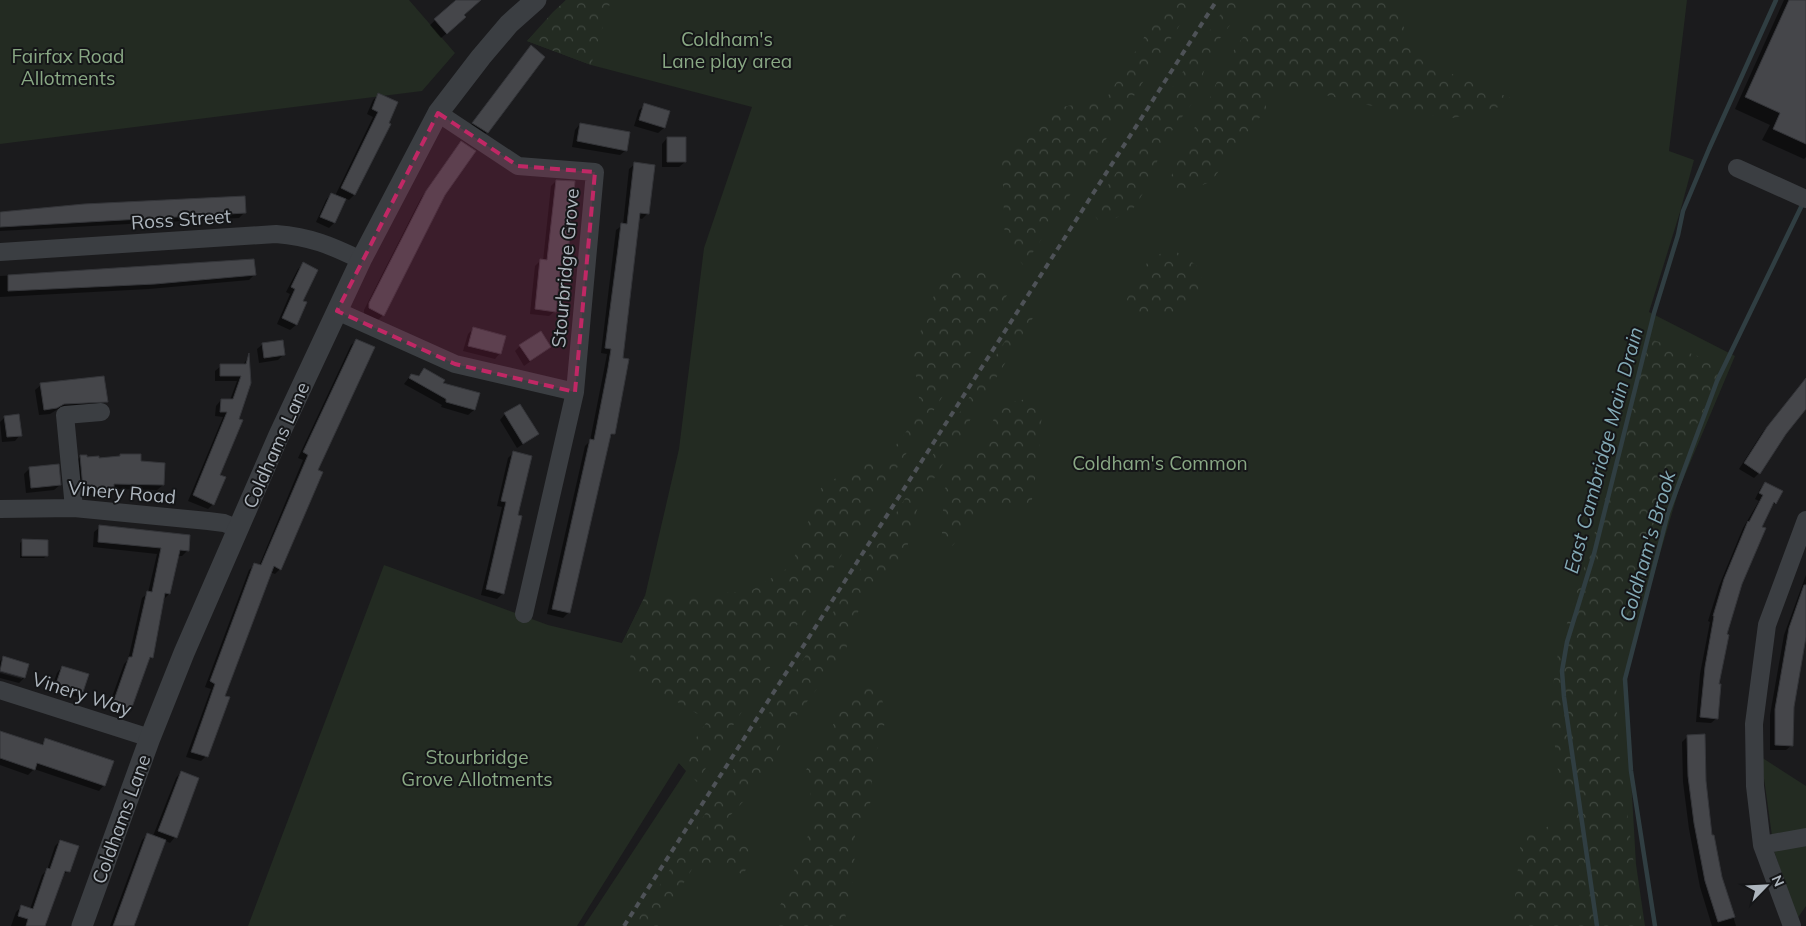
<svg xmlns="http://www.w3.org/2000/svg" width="1806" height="926" font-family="Mulish,sans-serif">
  <defs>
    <pattern id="forest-crowns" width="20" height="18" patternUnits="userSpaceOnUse" patternTransform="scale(1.25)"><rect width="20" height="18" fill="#232b22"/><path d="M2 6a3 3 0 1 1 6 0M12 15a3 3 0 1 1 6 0" fill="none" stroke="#404840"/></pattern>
  </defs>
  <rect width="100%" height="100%" fill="#1b1b1d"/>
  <!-- green -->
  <path fill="#232b22" d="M0,0H409L455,53L422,91L0,144Z
    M566,0H1687L1669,151L1694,160L1680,212L1649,312L1735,356L1679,489L1625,673L1636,864L1645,926H584L686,771L679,763L577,926H248L384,565L548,625L622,643L645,596L679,449L704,248L752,107L591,65L527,41Z
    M1761,757L1806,786V829L1772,836Z
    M1806,844V906L1797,919L1774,851Z"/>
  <!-- forest -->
  <path fill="url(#forest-crowns)" d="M566,0H611L591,65L527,41L553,12Z
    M1167,0H1196L1024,266L1005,243L1002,158L1062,107L1106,99Z
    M1230,0H1249L1212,49L1193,102L1163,143L1151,181L1133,209L1102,225L1091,211Z
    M1265,0H1389L1423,62L1520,102L1453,118L1381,108L1295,88L1266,92V110L1234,148L1212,181L1178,195L1168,183L1186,143L1205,109L1225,63L1261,11L1262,5Z
    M1171,248L1196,265L1204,282L1200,301L1184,312H1138L1126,301L1135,281L1149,260Z
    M986,270L1011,289L697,782L679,763L708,720L628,673L631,652L622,643L645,596L749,592L791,566L821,488L857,464L883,462L921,412L913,355L930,302L950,271Z
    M1026,308L1036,313L919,503L905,555L865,591L845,652L787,728L769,774L725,821L756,850L743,875L720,862L695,864L658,926H634Z
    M1651,339L1725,366L1669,482L1616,674L1618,744L1642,926H1512L1521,839L1564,819L1550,706L1558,653L1619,453L1644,346Z
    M1026,399L1042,414L1038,460L1031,506L992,504L951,547L942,533L944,490L968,452L988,437L998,405Z
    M877,683L887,716L871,769L873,797L855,834L854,875L845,913L848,926H772L815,818L806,770L852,693Z"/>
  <!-- shadow -->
  <path fill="#0007" d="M457,0H480L462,15L459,23L441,38L430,25Z
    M1784,0H1806V157L1804,159L1762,140L1770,125L1735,109Z
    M531,47L544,57L482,138L468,129Z
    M378,95L396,103L354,195L349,200L345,198L334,223L329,228L316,222L326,200L331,194L335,196L373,117L367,114L373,100Z
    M645,105L669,112L664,128L658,133L634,126L639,110Z
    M580,124L626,150L620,155L572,147L575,130Z
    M667,138L685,162L679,167H662V144Z
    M456,148L444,194L383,315L378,320L364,314V310L421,198Z
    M635,164L648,213L642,219L639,218L613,434L608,439L569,612L563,618L547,614L585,446L590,441L603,375L607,354L601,353L616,230L623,225L629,169Z
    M556,181L567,254L561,260L555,311L549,316L530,314L535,266L540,261H543L551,186Z
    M0,211H5V213L245,212L239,218L0,231Z
    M303,264L302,301L305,303L296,325L290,330L277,324L290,294L286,292L298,269Z
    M205,265L254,275L249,280L149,289L0,297V276Z
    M473,329L500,353L495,359L463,351L468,334Z
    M357,340L316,471L280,569L275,574L270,572L224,697L206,756L201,761L186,757L211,689L205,687L249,570L255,564L259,566L303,460L298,458L351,345Z
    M263,344L283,355L278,360L259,363L257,349Z
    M520,346L550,347L524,366L515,351Z
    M249,356L250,383L219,476L213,504L208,509L188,501L223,417L215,416L216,406L221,400H230L237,381H215V371L221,366L243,365Z
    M424,369L442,384L478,394L474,410L468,415L441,407L442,405L404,384L411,375L417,377Z
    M1806,379V406L1785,433L1759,473L1754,478L1739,469L1762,433Z
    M41,385L106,402L101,407L58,409L50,414L39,415L35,390Z
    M505,414L538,434L517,448L500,420Z
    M5,417L20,435L15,441L2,442L0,422Z
    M514,452L503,593L497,599L481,595L502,507L497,506L508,458Z
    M85,456L86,458L140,462L163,485L157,490L113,489L107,495L97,496V494H78L75,462L80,457Z
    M29,469L60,485L54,490L26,493L24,474Z
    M1765,483L1775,503L1770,508L1760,527L1725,635L1718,685L1717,718L1711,723L1696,722L1700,674L1710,622L1708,621L1719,586L1743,528L1759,501L1755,499L1760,489Z
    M100,527L187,551L182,556H177L169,594L164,599L151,657L147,661L130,709L125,714L108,708L124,664L128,660L142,598L148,593L157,554L93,547L94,532Z
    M23,540L46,556L44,558H20V543Z
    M1806,575V632L1792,707V745L1786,750H1770V715L1784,635Z
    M3,658L24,678L19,683L0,678V673L22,679V676L0,670V661Z
    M62,667L82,692L77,697L51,690L57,673Z
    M0,732L40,746L46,740L104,785L99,791L34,769L28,775L0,765Z
    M1688,736L1705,781L1711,836L1721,877L1736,926H1712L1700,887L1689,829L1683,782L1682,742Z
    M181,772L175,837L170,843L164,840L133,926H110L142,840L148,834L153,836L176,778Z
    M60,841L68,871L62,876L44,926H11L16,912L22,906L30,909L42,875L47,870L55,846Z"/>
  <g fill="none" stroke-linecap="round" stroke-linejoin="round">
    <!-- stream -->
    <path stroke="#303e42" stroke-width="4.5" d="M1597,926L1564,697L1562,671L1567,642L1594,554L1654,313L1678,235L1683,211L1709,149L1776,0
      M1655,926L1631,771L1625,679L1668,513L1717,381L1804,201"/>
  </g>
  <!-- building -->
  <path fill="#45464a" stroke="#343539" d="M456,0H481L464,15L466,17L447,34L434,19Z
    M1789,0H1806V144L1773,129L1780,113L1745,97Z
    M531,45L545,57L488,133L472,123Z
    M378,93L398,102L389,123L391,124L355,195L341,188L378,112L372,109Z
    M644,103L670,111L665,128L639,120Z
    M580,123L630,132L627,151L577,141Z
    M667,137H686V162H667Z
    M461,141L476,151L445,195L384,316L369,308V303L426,191Z
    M634,162L655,165L649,214L640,213L623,358L629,359L615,434H611L570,613L552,609L590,439L594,440L608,368L611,349L605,348L618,248L621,223L627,224Z
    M556,180L575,181L568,255L562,254L556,312L535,309L540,259L547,260Z
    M331,193L346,199L335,223L320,217Z
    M245,196L246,213L0,227V212L84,204Z
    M254,259L256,275L155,284L8,291V275Z
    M303,262L318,270L303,301L307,302L297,325L282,318L295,289L291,287Z
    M473,327L506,336L501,354L468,346Z
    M541,331L551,347L530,361L519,345Z
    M356,339L375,347L318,470L323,472L281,570L274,566L225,696L230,697L208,757L191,752L215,684L210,681L254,563L261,565L308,455L303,452Z
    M283,340L285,355L264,358L262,343Z
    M249,353L251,383L239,419L243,420L220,475L226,477L214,505L193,495L227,412H220L221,399H233L241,376H220V364H246Z
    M424,368L445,380L443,383L480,393L475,410L446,402V399L409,378L411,374L419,376Z
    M104,376L108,402L64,404L57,408L44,410L40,383Z
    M1806,378V409L1786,434L1760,474L1744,463L1767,427Z
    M520,404L539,434L523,444L504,413Z
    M19,414L22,436L7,437L4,416Z
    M513,451L532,456L518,515L522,516L504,594L486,589L506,502L501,501Z
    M120,454H141V461L165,463L164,485L114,484V490L102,491V489H83L80,455H87V457L99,456V458L120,456Z
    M59,464L61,485L31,488L29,467Z
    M1765,482L1783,491L1776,504L1774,502L1762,527L1766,528L1742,584L1727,634L1729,635L1719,684H1721L1718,719L1700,717L1705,667L1714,616H1713L1724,579L1748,521L1749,522L1763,495L1759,493Z
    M99,525L190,535L189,551L180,550L170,594L165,593L153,658L150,657L131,710L113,703L129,657H132L147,591L152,592L161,548L98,542Z
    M22,539L48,540V556H22Z
    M1804,585H1806V637L1794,707L1793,746L1775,745V709L1789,628Z
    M3,656L29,664L25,678L0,671Z
    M62,666L89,674L83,692L56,684Z
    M0,731L43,745L45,738L114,761L105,786L37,763L35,770L0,758Z
    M1705,734L1706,781L1712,835H1714L1722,877L1735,917L1718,922L1705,881L1694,823L1688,776L1687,735Z
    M181,771L199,778L177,838L158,831Z
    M147,833L166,840L148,888L134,926H113Z
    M60,840L79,846L70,872L65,871L45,926H26L28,919L18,916L21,905L33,909L47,868L50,869Z"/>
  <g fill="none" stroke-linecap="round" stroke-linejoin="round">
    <!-- minor -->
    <path stroke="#3b3e42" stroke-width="18" d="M438,113L518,166L595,172L575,392L524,614
      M1737,168L1806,199
      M0,252L276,234C311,237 330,245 361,260
      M337,311L455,364L575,392
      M74,508L65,415L101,412
      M0,509L74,508L208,521L224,523L239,529
      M0,690L150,738
      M1762,845L1806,837
      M1792,926L1762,845L1755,786L1754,724L1767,625L1806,520"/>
    <!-- tertiary -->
    <path stroke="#3b3e42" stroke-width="21" d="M82,926L150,738L184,653L279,435L361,260L438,113L481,57L509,24L536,0"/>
    <!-- rail -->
    <path stroke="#4e5257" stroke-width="4" stroke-dasharray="6 5" stroke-linecap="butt" d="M624,926L1217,0"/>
  </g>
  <!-- marked area -->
  <path fill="#c02865" fill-opacity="0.2" stroke="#c02865" stroke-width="4" stroke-dasharray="10 6" stroke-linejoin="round" d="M438,113L518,166L595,172L575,392L455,364L337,311Z"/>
  <g text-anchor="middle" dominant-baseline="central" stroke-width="4" stroke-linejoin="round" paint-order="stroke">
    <!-- park labels -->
    <g font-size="19" fill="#89a884" stroke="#151618">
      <text x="727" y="39">Coldham's<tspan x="727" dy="22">Lane play area</tspan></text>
      <text x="68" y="56">Fairfax Road<tspan x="68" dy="22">Allotments</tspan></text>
      <text x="1160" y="463">Coldham's Common</text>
      <text x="477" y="757">Stourbridge<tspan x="477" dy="22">Grove Allotments</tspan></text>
    </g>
    <!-- street labels -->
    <g font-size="19" fill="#adb5bd" stroke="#151618">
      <text transform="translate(181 219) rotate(-4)">Ross Street</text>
      <text transform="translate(565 268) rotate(-85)">Stourbridge Grove</text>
      <text transform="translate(276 445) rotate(-66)">Coldhams Lane</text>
      <text transform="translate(122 492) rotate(5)">Vinery Road</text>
      <text transform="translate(82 694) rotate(18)">Vinery Way</text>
      <text transform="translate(121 819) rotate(-70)">Coldhams Lane</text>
    </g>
    <!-- water labels -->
    <g font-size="20" font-style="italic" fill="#84abb7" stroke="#151618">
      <text transform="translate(1603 450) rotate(-75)">East Cambridge Main Drain</text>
      <text transform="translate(1647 546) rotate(-74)">Coldham's Brook</text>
    </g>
  </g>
  <!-- north arrow -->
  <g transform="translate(1766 886) rotate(66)" stroke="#151618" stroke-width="4" paint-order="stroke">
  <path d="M0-4L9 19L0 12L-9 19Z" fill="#adb5bd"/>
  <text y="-8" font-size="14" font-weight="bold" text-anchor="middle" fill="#adb5bd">N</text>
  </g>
</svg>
